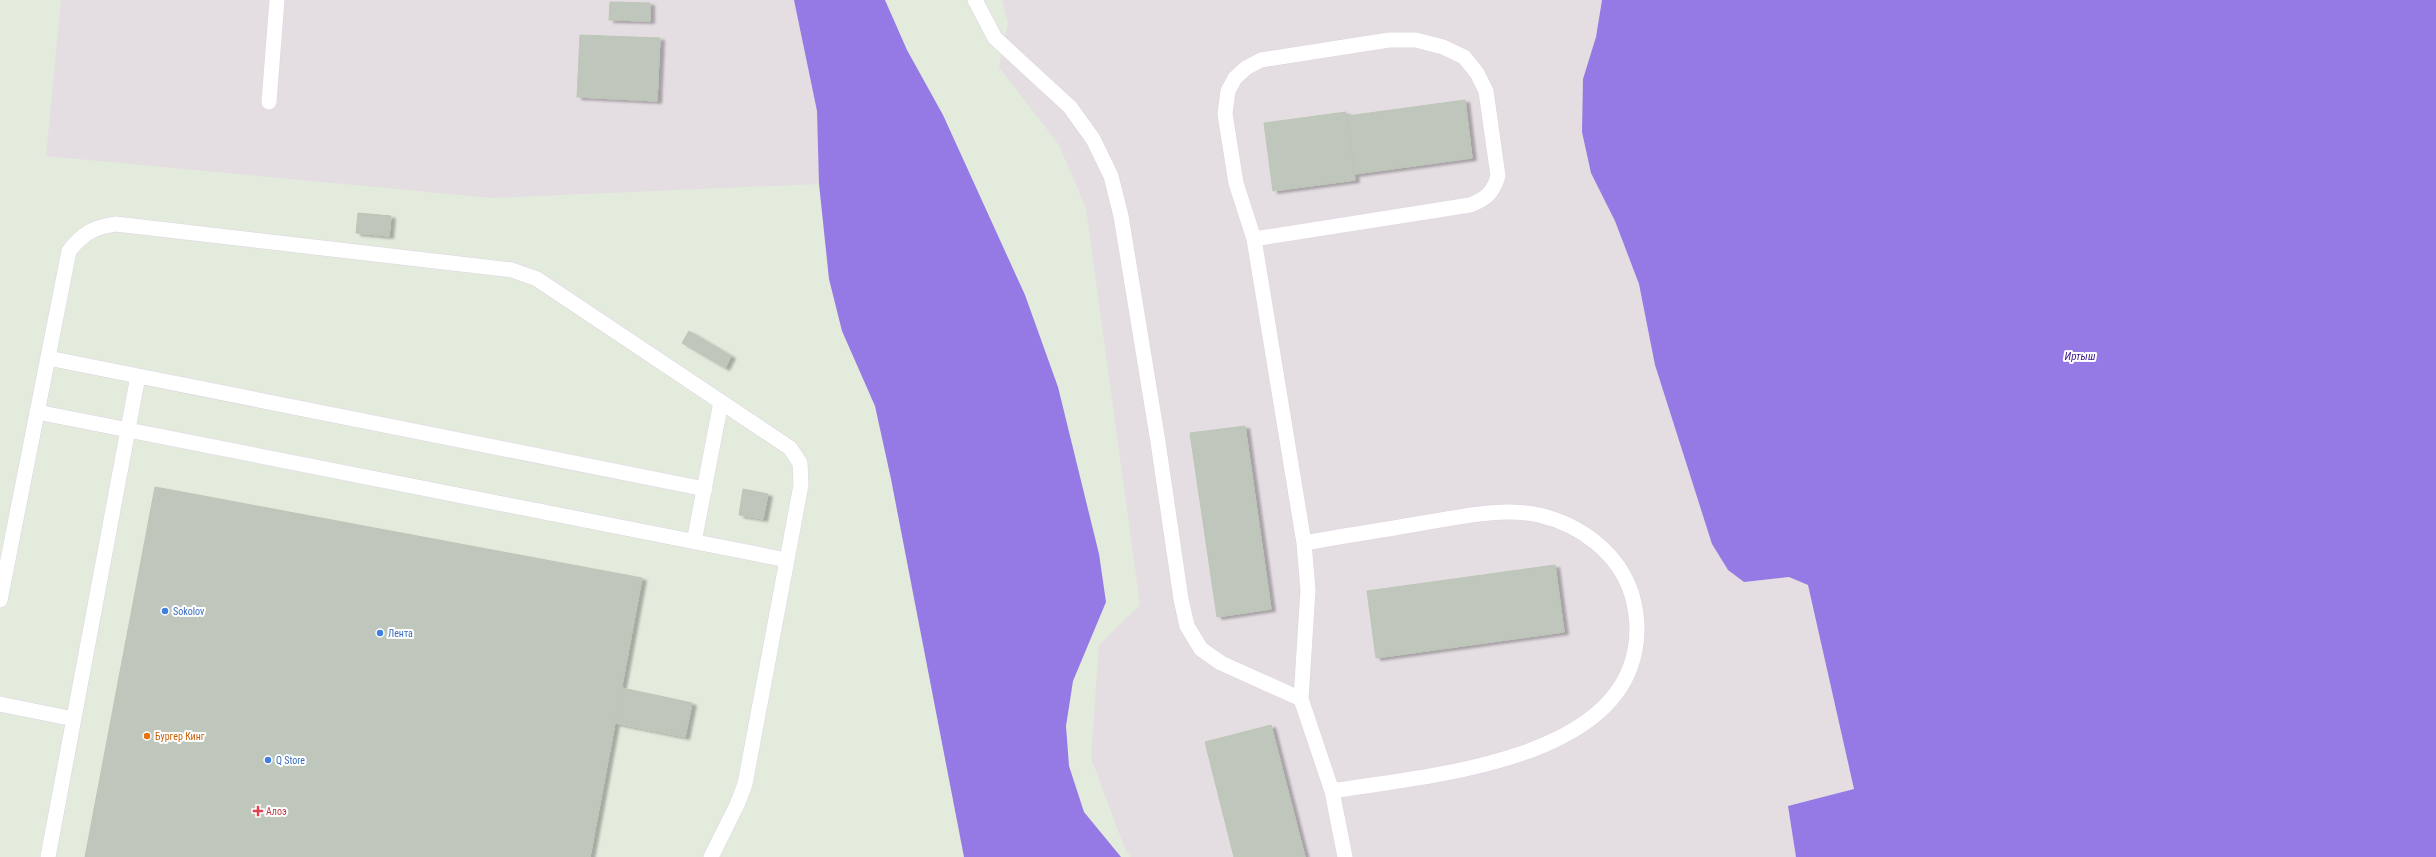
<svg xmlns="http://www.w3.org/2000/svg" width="2436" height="857" font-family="'Roboto Condensed',sans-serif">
  <defs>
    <filter id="shadow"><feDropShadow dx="4.5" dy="2.5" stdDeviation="1" flood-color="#0004"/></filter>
  </defs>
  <rect width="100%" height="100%" fill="#e3ebdd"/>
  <!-- industrial -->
  <path fill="#e4dde2" d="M61,0H794L817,111L819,184L492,198L46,156Z
    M1002,0H1602L1596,37L1583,79L1582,132L1591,173L1615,221L1639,284L1655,365L1712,544L1728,570L1744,582L1789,577L1808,585L1854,789L1788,806L1796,857H1131L1125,849L1091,758L1099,645L1140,605L1086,208L1059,145L999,67L1008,23Z"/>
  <!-- water -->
  <path fill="#9579e5" d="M794,0H885L907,50L943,115L1025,295L1058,387L1099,554L1106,602L1073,681L1066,726L1069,766L1084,812L1121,857H964L891,479L875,406L842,331L829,279L819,184L817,111Z
    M1602,0H2436V857H1796L1788,806L1854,789L1808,585L1789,577L1744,582L1728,570L1712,544L1655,365L1639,284L1615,221L1591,173L1582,132L1583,79L1596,37Z"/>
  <!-- building -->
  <path fill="#bfc7bd" stroke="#bdc6b7" filter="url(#shadow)" d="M610,2L650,3V21L609,20Z
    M580,35L660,38L657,101L577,97Z
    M1465,100L1472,158L1355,174L1347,116Z
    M1346,112L1355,180L1273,191L1264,123Z
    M358,213L391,216L389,236L356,233Z
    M689,331L731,356L725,368L682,343Z
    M1245,426L1271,609L1217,617L1190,433Z
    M155,487L642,578L590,857H85Z
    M743,489L768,494L763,519L739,515Z
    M1555,565L1564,632L1376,658L1367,591Z
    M622,688L692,703L685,737L615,723Z
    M1271,725L1305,857H1234L1205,742Z"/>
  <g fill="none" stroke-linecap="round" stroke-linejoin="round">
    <defs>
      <path id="lane" d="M975,0L995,38L1070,107L1093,139L1111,176L1121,216L1158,442L1181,599L1187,626L1201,649L1221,663L1301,699L1332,791L1345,857
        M269,102L277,0
        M1254,239L1470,205C1486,199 1493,193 1498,176L1486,91L1477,73L1464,57L1443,47L1416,40H1389L1261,60L1246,68L1235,78L1228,91L1225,114L1236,183L1254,239L1304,543L1308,590L1301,699
        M48,358L705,489
        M37,412L787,560
        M694,542L721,402
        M1304,543C1343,536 1383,530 1423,523C1461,517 1501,507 1539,515C1581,525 1619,553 1632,595C1639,620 1639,644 1630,668C1594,764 1419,777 1332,791
        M0,600L69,251C83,233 94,227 116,224L512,270L537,279L790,448L800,463L801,485L745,784L737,805L711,857
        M0,704L74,719
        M48,857L138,376"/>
    </defs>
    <!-- lane casing -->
    <use href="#lane" stroke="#dfd3e2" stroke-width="16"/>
    <!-- lane -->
    <use href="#lane" stroke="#fff" stroke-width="15"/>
  </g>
  <!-- markers -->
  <g fill="#3f7fe0" stroke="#fff" stroke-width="1.5">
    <circle cx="165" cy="611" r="4"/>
    <circle cx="380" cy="633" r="4"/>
    <circle cx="268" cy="760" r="4"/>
  </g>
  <circle fill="#e8710a" stroke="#fff" stroke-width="1.5" cx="147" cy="736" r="4"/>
  <path fill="#e0444e" stroke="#fff" stroke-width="1.5" d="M256 805h4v4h4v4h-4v4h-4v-4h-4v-4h4z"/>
  <g text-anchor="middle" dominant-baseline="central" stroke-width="4" stroke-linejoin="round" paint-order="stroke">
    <!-- shop labels -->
    <g font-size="10" fill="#366cbe" stroke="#fff" text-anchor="start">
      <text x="173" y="611">Sokolov</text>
      <text x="388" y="633">Лента</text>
      <text x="276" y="760">Q Store</text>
    </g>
    <!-- food labels -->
    <g font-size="10" fill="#c56008" stroke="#fff" text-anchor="start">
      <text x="155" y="736">Бургер Кинг</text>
    </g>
    <!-- health labels -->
    <g font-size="10" fill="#be3a42" stroke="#fff" text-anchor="start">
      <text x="266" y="811">Алоэ</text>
    </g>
    <!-- water labels -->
    <g font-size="11" font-style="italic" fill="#411890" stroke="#fff">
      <text x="2080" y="356">Иртыш</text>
    </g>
  </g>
</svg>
